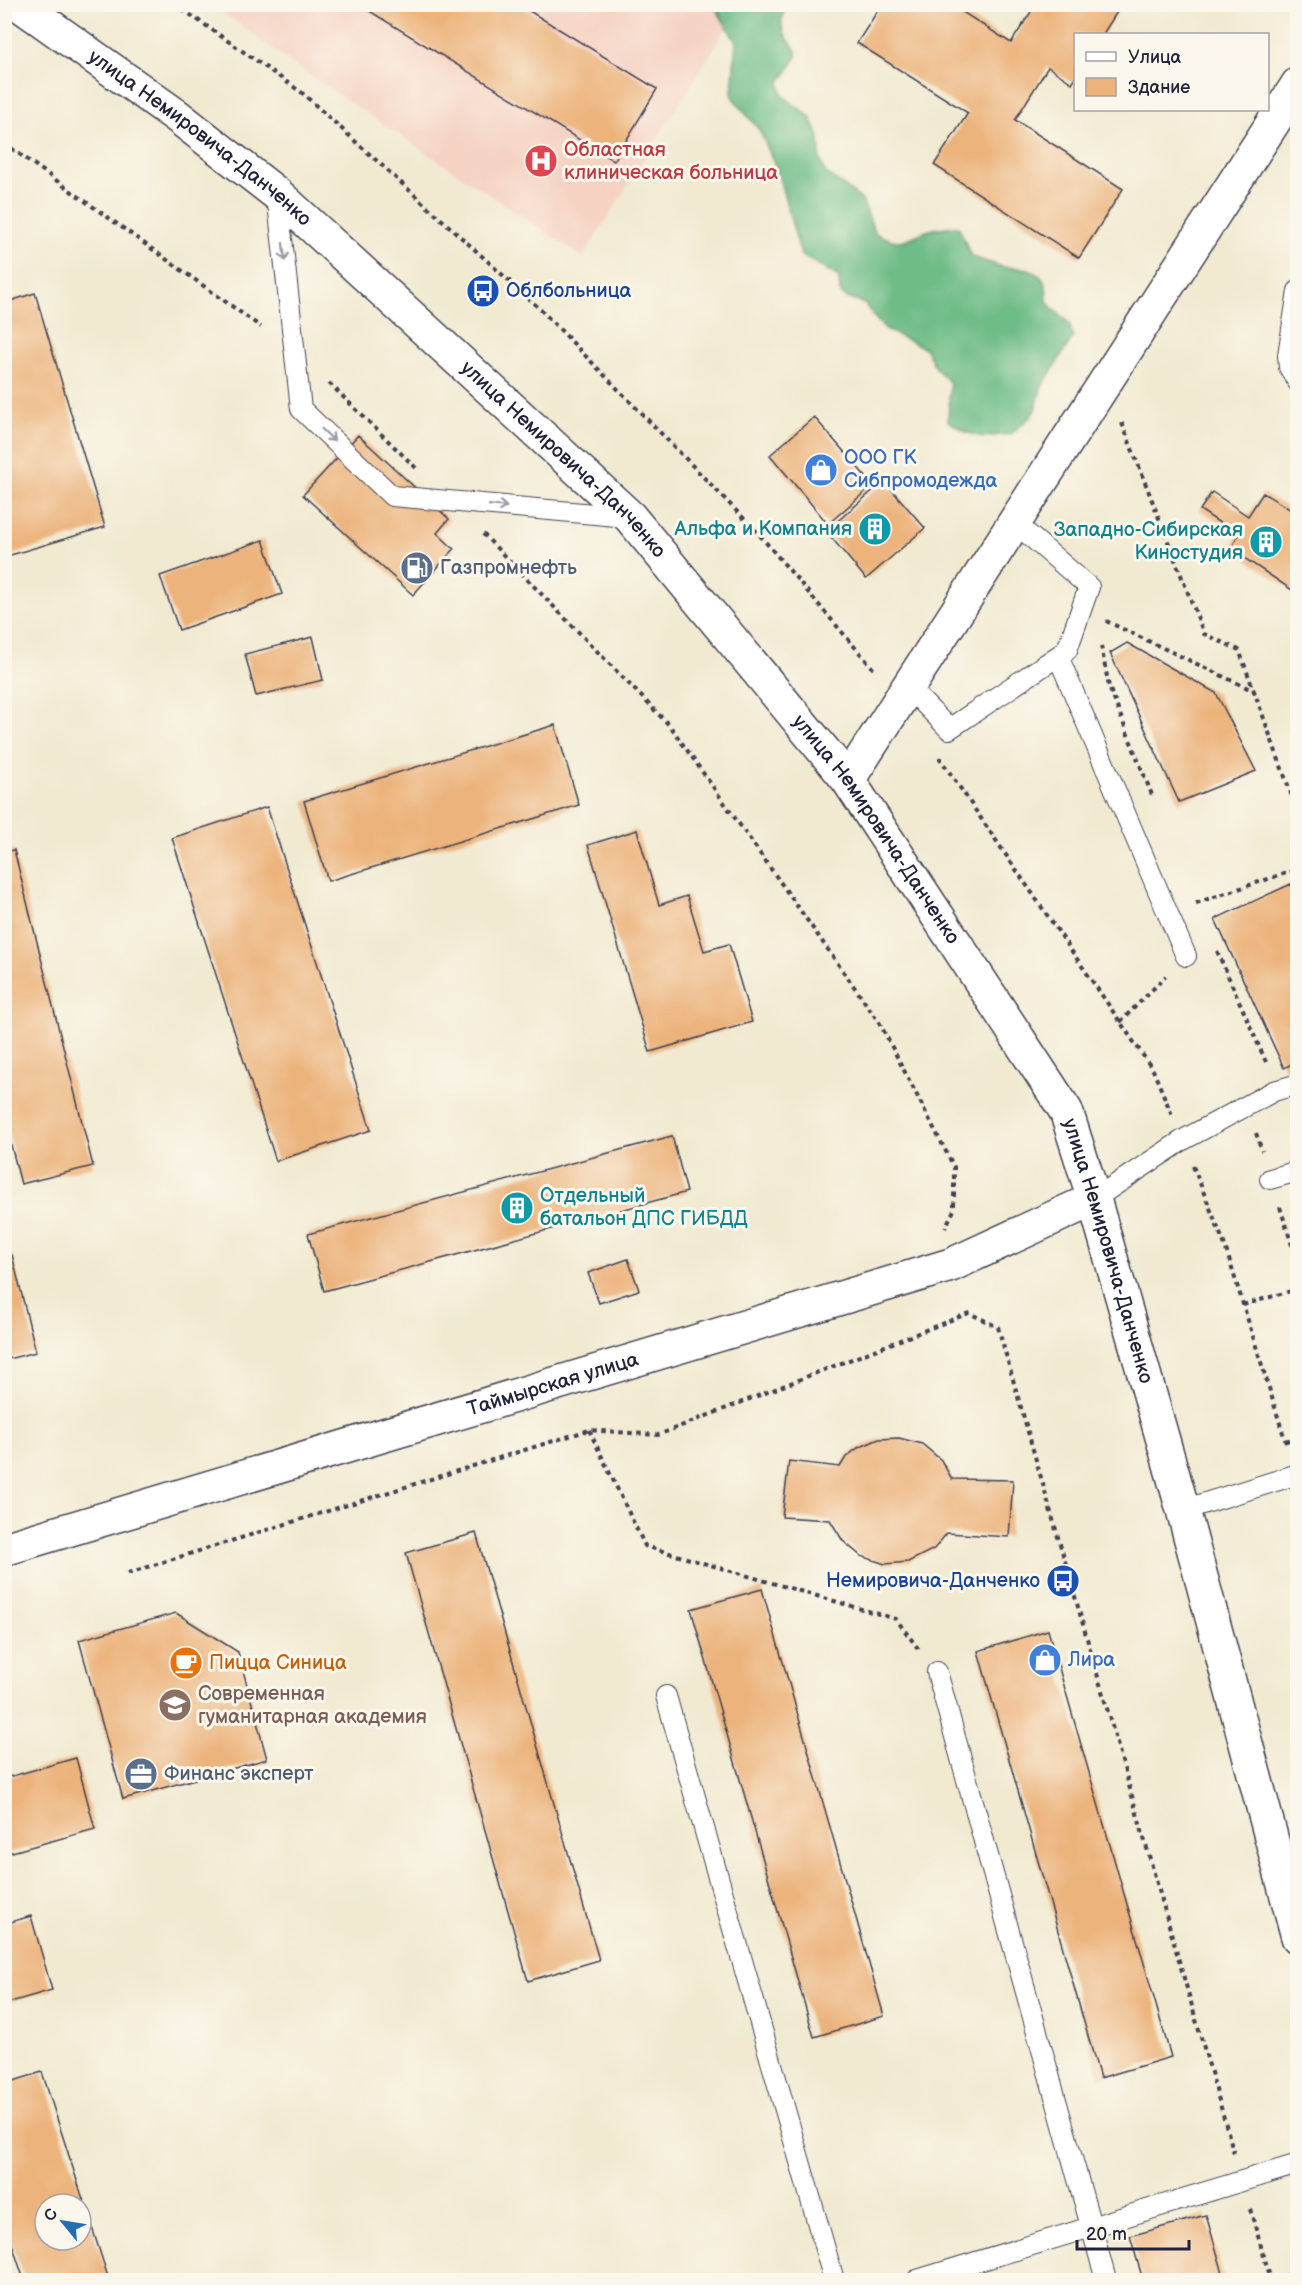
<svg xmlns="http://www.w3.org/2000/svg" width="1302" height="2285" font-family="'Balsamiq Sans',sans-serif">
  <rect width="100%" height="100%" fill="#fbf7ec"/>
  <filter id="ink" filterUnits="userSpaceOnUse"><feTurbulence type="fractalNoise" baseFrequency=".0167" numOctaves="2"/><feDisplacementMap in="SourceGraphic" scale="12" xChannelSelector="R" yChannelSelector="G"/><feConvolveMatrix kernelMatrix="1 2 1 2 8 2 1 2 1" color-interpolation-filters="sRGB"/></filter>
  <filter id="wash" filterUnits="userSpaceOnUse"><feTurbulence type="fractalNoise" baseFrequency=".008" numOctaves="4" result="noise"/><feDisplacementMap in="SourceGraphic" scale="24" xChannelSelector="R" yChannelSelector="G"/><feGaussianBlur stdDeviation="1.35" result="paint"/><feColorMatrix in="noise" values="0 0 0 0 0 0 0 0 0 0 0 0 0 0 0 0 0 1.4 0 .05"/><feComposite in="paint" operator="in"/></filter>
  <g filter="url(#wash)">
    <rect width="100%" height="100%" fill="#f1ead1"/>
    <!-- built -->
    <path fill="#f5d2c2" d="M213,5H741L583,257L294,65Z"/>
    <!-- forest -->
    <path fill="#6ebc86" stroke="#486f60" stroke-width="1.5" d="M714,5H787C770,36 800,43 796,57C793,65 785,74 780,82L782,95L810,117L819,137L820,159L825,172L862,200L875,233C907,250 905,236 934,229C942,227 950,227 958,226L972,257L1003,267L1029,269L1041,277L1046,285L1047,301L1051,307L1069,323L1073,337L1041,388L1036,408L1031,416L1011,434L983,437L968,433L948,421L950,383L936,368L925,348L889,331L879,323L865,304L845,297L840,292L839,277L801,255L776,167L760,131L733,98L732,92L736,42Z"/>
    <g id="blocks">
      <!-- building -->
      <path fill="#ecb37b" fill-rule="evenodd" d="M358,4H518L657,89L614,161Z
        M882,4H950L1011,43L1036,4H1122L1103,34H1076V77L1072,83L1048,67L1015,120L1123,189L1079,258L934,165L968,113L857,43Z
        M35,293L105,527L4,557V303Z
        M814,417L873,485L828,524L770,455Z
        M358,435L449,519L437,533L454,549L413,595L303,495Z
        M884,481L925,528L866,579L826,531Z
        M1212,492L1248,516L1263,493L1298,514V594L1231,549L1238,535L1200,510Z
        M263,540L282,594L179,630L160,576Z
        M313,637L323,680L256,696L245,654Z
        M1127,643L1216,693L1256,771L1179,802L1110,653Z
        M555,725L579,805L328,881L304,801Z
        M267,807L371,1130L276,1161L172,838Z
        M637,830L659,905L687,896L704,951L729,944L752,1022L650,1052L588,845Z
        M14,850L93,1166L21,1184L4,1118V852Z
        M1291,884L1298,898V1061L1284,1068L1215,919Z
        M672,1136L687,1192L324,1291L308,1234Z
        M12,1255L36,1352L4,1360V1257Z
        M628,1259L639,1290L599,1303L588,1273Z
        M899,1438L922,1444L941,1460L952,1479L1013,1480L1009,1537L947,1533L934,1549L908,1562L885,1564L861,1556L843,1541L830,1520L782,1517L789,1461L840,1467L846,1457L858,1448L879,1439Z
        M476,1533L599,1960L528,1981L406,1553Z
        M762,1589L884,2016L814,2037L691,1609Z
        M176,1613L238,1652L267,1759L123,1799L79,1640Z
        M1048,1630L1171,2057L1100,2078L978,1651Z
        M76,1758L95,1829L5,1854V1778Z
        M31,1916L52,1990L4,2004V1924Z
        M42,2072L109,2280H24L4,2220V2084ZM45,2204H81V2240H45Z
        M1206,2215L1225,2280H1143L1130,2236Z"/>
    </g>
  </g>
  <g filter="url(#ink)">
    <use href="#blocks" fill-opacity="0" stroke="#414052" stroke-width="1.5"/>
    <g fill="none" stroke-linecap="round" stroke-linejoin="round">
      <defs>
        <path id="service" d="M277,194L301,409L392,496L628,517
          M1298,291L1288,355L1289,367L1298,382
          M1058,656L1186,956
          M908,687L949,729L1067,650L1089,587L1014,522
          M1270,1179L1298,1171
          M1094,1199L1183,1140L1274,1091L1298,1084
          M1183,1510L1298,1474
          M937,1672L1106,2280
          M666,1696L834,2280
          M917,2280L1298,2164"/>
        <g id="minor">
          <path d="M848,780L1298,84"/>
          <path id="s1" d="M4,1549L951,1265L1094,1199"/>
        </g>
        <g id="primary">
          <path id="s2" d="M19,4L177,116L277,194L630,517L848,780L1066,1111L1094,1199L1183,1510L1298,1937"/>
        </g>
      </defs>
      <!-- service casing -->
      <use href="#service" stroke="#414052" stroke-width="22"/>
      <!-- minor casing -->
      <use href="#minor" stroke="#414052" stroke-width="36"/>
      <!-- primary casing -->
      <use href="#primary" stroke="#414052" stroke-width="36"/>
      <!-- path -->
      <path stroke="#414052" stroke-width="4" stroke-dasharray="4.5 4.5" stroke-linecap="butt" d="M175,4L301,92L538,307L757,532L876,672
        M4,143L261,327
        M329,383L416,468
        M1122,423L1204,634L1239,650L1254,691
        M483,534L670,726L879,1022L954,1167V1210L945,1228
        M1106,621L1254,691L1298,813
        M1101,646L1109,687L1152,795
        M939,757L1153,1070L1172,1115
        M1196,903L1298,869
        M1217,951L1266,1062
        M1120,1022L1166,976
        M1256,1133L1262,1151
        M1193,1166L1224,1243L1287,1446
        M1280,1207L1298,1264
        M1243,1305L1298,1289
        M589,1430L645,1546L896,1619L920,1651
        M1286,1441L1298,1437
        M128,1573L589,1430L658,1435L969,1313L998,1327L1234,2153
        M1250,2209L1271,2280"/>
      <!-- service -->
      <use href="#service" stroke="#fff" stroke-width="20"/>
      <!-- minor -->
      <use href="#minor" stroke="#fff" stroke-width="33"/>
      <!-- primary -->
      <use href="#primary" stroke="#fff" stroke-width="33"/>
    </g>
    <!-- one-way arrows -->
    <defs><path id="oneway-shaft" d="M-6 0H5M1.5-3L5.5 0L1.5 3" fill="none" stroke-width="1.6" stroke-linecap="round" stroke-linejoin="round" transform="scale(1.5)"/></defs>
    <g stroke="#9c9ca7">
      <use href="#oneway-shaft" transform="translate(284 252) rotate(83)"/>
      <use href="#oneway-shaft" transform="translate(328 435) rotate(44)"/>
      <use href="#oneway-shaft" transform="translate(498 506) rotate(5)"/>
    </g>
  </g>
  <!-- icons -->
  <defs>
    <symbol id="hospital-disc" viewBox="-11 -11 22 22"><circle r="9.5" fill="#e0444e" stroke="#fbf7ec"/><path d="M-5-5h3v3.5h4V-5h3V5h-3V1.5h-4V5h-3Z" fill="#fff"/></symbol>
    <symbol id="bus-disc" viewBox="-11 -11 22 22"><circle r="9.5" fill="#1a4fb4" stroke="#fbf7ec"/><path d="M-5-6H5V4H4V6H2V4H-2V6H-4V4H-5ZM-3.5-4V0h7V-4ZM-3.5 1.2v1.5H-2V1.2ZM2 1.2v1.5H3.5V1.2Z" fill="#fff"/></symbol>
    <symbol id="shop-disc" viewBox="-11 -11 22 22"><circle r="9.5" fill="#3f7fe0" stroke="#fbf7ec"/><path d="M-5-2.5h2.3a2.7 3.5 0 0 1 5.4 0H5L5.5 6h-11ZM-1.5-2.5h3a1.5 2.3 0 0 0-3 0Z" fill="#fff"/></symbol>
    <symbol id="building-disc" viewBox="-11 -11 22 22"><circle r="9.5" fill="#0f9aa8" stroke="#fbf7ec"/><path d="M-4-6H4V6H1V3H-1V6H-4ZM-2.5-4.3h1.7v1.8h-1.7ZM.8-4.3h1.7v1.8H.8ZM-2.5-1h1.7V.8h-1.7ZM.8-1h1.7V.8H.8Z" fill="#fff"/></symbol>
    <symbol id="fuel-disc" viewBox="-11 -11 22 22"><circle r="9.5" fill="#5c6f8a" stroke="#fbf7ec"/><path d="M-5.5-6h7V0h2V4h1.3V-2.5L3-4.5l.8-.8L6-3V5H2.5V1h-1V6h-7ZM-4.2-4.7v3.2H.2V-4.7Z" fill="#fff"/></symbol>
    <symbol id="cafe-disc" viewBox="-11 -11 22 22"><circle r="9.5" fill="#e8710a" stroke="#fbf7ec"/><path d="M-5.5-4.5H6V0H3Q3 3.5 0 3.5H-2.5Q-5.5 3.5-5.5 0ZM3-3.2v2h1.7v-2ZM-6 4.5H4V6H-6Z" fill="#fff"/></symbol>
    <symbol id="university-disc" viewBox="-11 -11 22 22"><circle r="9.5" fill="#8d6e63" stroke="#fbf7ec"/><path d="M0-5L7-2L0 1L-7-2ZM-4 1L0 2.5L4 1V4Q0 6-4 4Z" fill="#fff"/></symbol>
    <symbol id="office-disc" viewBox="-11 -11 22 22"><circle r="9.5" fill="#5c6f8a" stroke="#fbf7ec"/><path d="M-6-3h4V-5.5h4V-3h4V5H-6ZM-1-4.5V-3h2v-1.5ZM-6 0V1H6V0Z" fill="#fff"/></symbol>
  </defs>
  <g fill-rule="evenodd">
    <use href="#hospital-disc" x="522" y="142" width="38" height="38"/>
    <use href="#bus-disc" x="464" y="272" width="38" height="38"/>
    <use href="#shop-disc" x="802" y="451" width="38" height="38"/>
    <use href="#building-disc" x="856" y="510" width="38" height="38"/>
    <use href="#building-disc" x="1247" y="523" width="38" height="38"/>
    <use href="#fuel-disc" x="398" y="549" width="38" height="38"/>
    <use href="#building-disc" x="498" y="1189" width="38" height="38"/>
    <use href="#bus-disc" x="1044" y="1562" width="38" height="38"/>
    <use href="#shop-disc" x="1026" y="1641" width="38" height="38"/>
    <use href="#cafe-disc" x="167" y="1644" width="38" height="38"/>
    <use href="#university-disc" x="156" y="1686" width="38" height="38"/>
    <use href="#office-disc" x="122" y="1755" width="38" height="38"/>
  </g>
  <g text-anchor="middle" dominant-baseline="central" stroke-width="6" stroke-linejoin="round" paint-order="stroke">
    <!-- street labels -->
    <g font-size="20" fill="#22223b" stroke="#fbf7ec">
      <text stroke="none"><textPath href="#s2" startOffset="225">улица Немировича-Данченко</textPath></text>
      <text stroke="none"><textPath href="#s2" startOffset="711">улица Немировича-Данченко</textPath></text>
      <text stroke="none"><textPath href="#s2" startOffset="1197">улица Немировича-Данченко</textPath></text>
      <text stroke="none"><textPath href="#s2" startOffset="1683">улица Немировича-Данченко</textPath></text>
      <text stroke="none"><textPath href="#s1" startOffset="573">Таймырская улица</textPath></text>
    </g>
    <!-- health labels -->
    <g font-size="20" fill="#be3a42" stroke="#fbf7ec" text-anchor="start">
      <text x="564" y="150">Областная<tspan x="564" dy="23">клиническая больница</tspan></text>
    </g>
    <!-- transit labels -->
    <g font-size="20" fill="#164399" stroke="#fbf7ec" text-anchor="start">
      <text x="506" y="291">Облбольница</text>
      <text x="1040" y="1581" text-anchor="end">Немировича-Данченко</text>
    </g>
    <!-- shop labels -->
    <g font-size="20" fill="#366cbe" stroke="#fbf7ec" text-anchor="start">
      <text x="844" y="458">ООО ГК<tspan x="844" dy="23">Сибпромодежда</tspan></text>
      <text x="1068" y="1660">Лира</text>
    </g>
    <!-- culture labels -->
    <g font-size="20" fill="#0d838f" stroke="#fbf7ec" text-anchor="end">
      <text x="852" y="529">Альфа и Компания</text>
      <text x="1243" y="530">Западно-Сибирская<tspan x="1243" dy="23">Киностудия</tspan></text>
      <text x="540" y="1196" text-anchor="start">Отдельный<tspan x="540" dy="23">батальон ДПС ГИБДД</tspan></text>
    </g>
    <!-- service labels -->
    <g font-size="20" fill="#4e5e75" stroke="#fbf7ec" text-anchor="start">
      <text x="440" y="568">Газпромнефть</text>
      <text x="164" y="1774">Финанс эксперт</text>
    </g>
    <!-- food labels -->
    <g font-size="20" fill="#c56008" stroke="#fbf7ec" text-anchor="start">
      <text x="209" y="1663">Пицца Синица</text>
    </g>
    <!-- education labels -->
    <g font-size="20" fill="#785e54" stroke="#fbf7ec" text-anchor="start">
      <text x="198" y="1694">Современная<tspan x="198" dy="23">гуманитарная академия</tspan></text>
    </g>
  </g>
  <!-- margin -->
  <rect width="1302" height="2285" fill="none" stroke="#fbf7ec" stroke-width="24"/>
  <!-- legend -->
  <rect x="1074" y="33" width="195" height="78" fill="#fbf7ec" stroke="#a4a2a5" stroke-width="1.5"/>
  <rect x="1086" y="52" width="30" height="9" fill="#ffffff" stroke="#a4a2a5" stroke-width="1.5"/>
  <text x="1128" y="63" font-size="18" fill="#22223b">Улица</text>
  <rect x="1086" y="78" width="30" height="18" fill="#ecb37b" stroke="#a4a2a5" stroke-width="1.5"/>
  <text x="1128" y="93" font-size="18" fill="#22223b">Здание</text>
  <!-- north arrow -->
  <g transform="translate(63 2222) rotate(300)"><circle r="28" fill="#fbf7ec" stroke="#a4a2a5" stroke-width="1.5"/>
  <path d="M0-4.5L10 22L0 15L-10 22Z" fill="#1f6fb2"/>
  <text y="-9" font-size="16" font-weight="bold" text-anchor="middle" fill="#22223b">С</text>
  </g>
  <!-- scale -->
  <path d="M1077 2240v9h112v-9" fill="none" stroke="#22223b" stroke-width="3"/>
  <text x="1086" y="2240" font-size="18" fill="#22223b" stroke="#fbf7ec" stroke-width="4.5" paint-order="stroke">20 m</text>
</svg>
